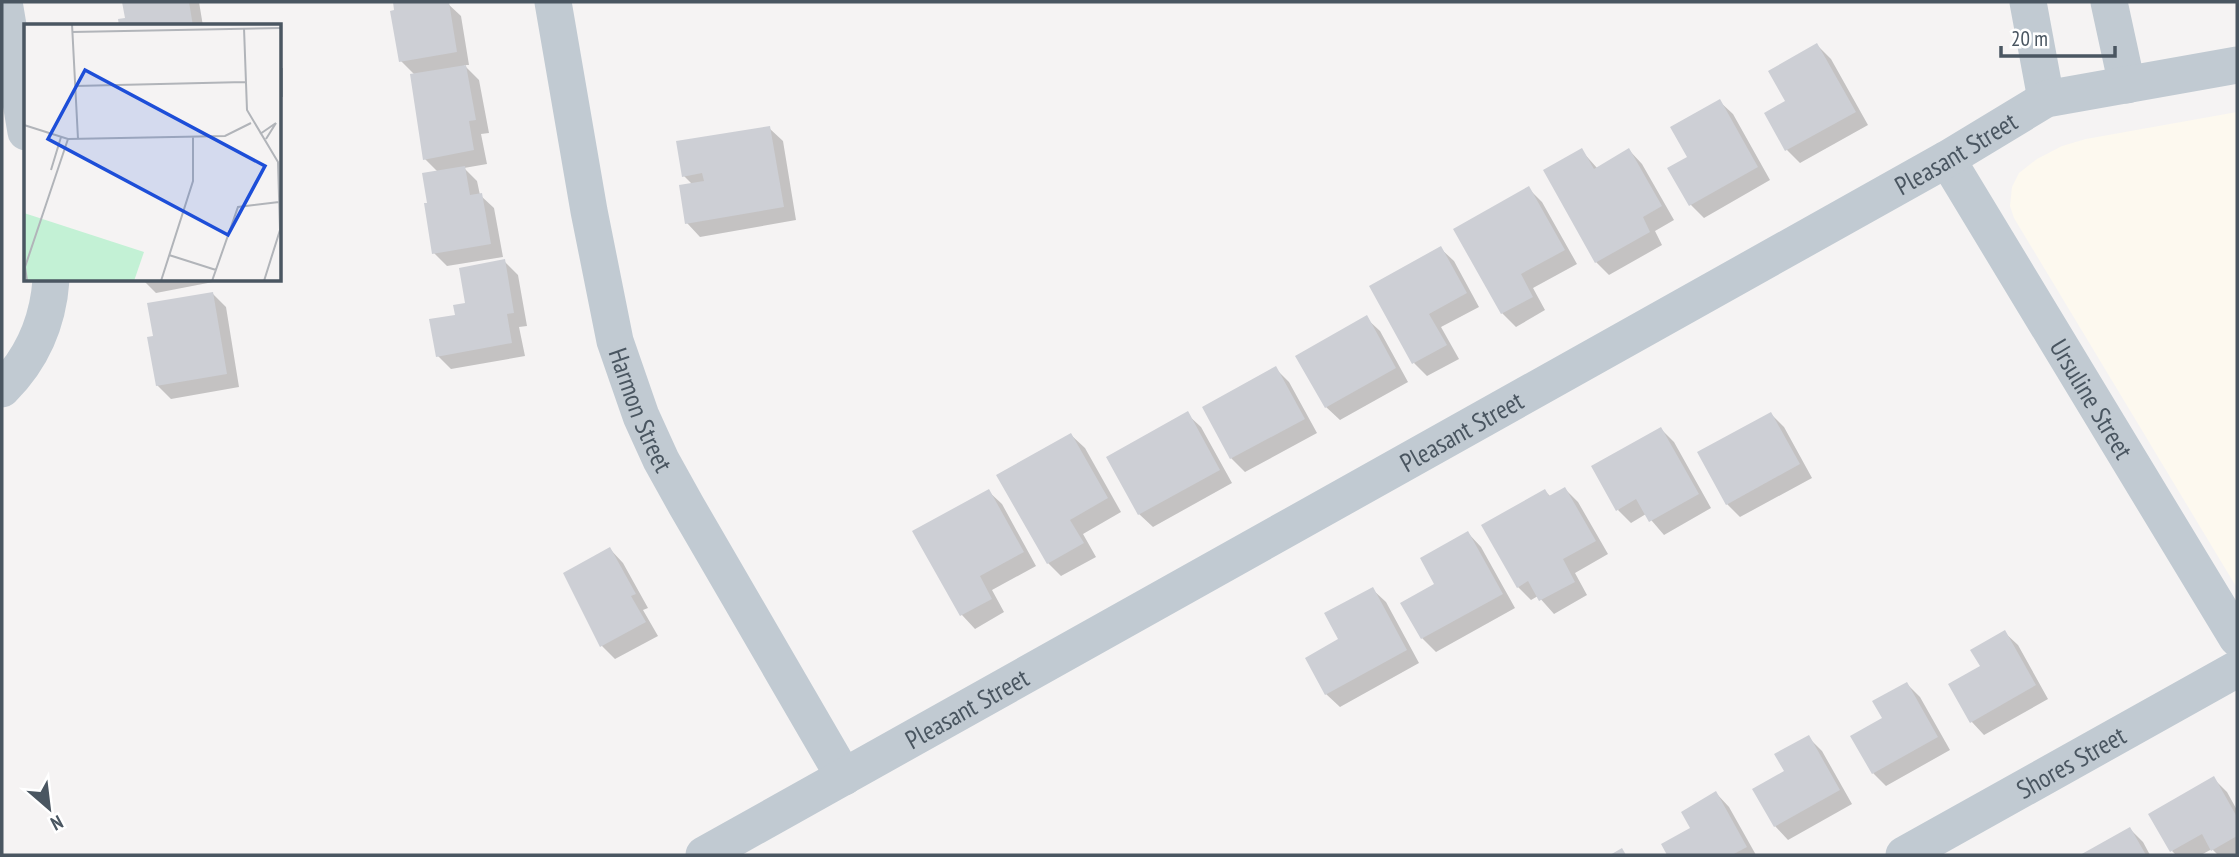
<svg xmlns="http://www.w3.org/2000/svg" width="2239" height="857" font-family="'PT Sans Narrow',sans-serif">
  <rect width="100%" height="100%" fill="#f5f3f3"/>
  <!-- commercial -->
  <path fill="#fdf9ef" d="M2237,112V588L2014,218L2010,206L2012,187L2019,173L2037,159L2062,146L2086,139Z"/>
  <!-- shadow -->
  <path fill="#0003" d="M124,2H199L203,26H121L120,21L127,20Z
    M394,2H446L461,16L469,65H464L479,80L489,133L481,134L487,164L464,168L477,181L480,195L494,208L503,257L447,266L434,253L429,204L438,172L425,159L415,75L401,61Z
    M1817,45L1831,59L1868,125L1800,163L1787,150V102Z
    M1719,101L1733,114L1770,180L1704,218L1691,205L1689,157Z
    M769,128L783,141L796,220L700,237L687,223L692,184L684,176Z
    M1581,150L1597,168L1629,150L1642,164L1674,220L1655,231L1662,245L1609,275L1596,262Z
    M1529,189L1542,202L1577,264L1533,288L1545,310L1516,327L1502,313L1455,230Z
    M1440,248L1454,261L1479,307L1441,327L1459,359L1427,376L1414,363Z
    M504,261L518,275L527,326L519,327L525,356L451,369L438,356L467,305Z
    M143,280H213V282L156,293Z
    M212,293L226,307L239,387L171,399L157,385L155,338Z
    M1366,318L1380,331L1408,382L1340,420L1326,407Z
    M1275,368L1289,382L1317,433L1245,472L1231,458Z
    M1187,414L1201,427L1232,483L1153,527L1139,514Z
    M1771,414L1784,427L1812,478L1740,517L1727,504Z
    M1661,429L1674,442L1711,508L1664,535L1646,514L1631,523L1618,510Z
    M1071,435L1085,448L1121,512L1083,534L1096,557L1061,576L1048,563Z
    M1565,489L1578,502L1608,554L1575,573L1587,595L1554,614L1538,596L1531,600L1518,587L1545,491L1551,497Z
    M988,491L1002,504L1036,566L992,590L1004,612L975,629L962,615L915,531Z
    M1468,533L1481,547L1515,608L1436,652L1422,638L1403,603L1436,584Z
    M610,549L623,563L648,608L643,610L658,636L615,659L602,646Z
    M1372,589L1386,602L1419,663L1340,707L1326,694L1341,640Z
    M2004,632L2018,645L2048,699L1984,735L1971,721L1982,667Z
    M1907,684L1920,697L1950,750L1886,786L1873,773L1884,719Z
    M1809,738L1822,751L1852,804L1788,840L1775,826L1786,772Z
    M2213,778L2227,792L2237,810V855H2218L2212,849L2201,855H2176L2172,851Z
    M1716,793L1729,807L1756,855H1669L1663,845L1692,829Z
    M2130,829L2143,842L2150,855H2083Z"/>
  <!-- building -->
  <path fill="#cdcfd5" d="M122,2H189L193,26H119L118,19L125,18Z
    M393,2H449L457,52L399,62L390,11L394,10Z
    M1817,43L1856,112L1785,151L1764,113L1785,101L1768,71Z
    M466,65L476,120L469,121L474,150L423,160L410,74Z
    M1720,99L1758,167L1689,206L1667,168L1687,157L1670,127Z
    M770,126L784,207L685,224L679,185L704,181L702,173L682,177L676,141Z
    M1582,148L1594,169L1629,148L1662,206L1643,217L1650,232L1595,263L1543,170Z
    M465,166L470,195L482,193L491,244L432,254L424,203H427L422,173Z
    M1529,186L1565,250L1521,274L1533,297L1501,314L1453,229Z
    M1441,246L1467,293L1429,314L1447,345L1412,364L1369,286Z
    M505,259L514,313L507,314L512,343L436,357L429,319L455,315L453,305L465,303L459,268Z
    M213,292L227,374L156,386L147,337L153,336L147,303Z
    M1367,315L1396,368L1325,408L1295,356Z
    M1276,366L1305,419L1230,459L1202,407Z
    M1188,411L1220,470L1138,515L1106,457Z
    M1771,412L1800,464L1726,505L1697,452Z
    M1661,427L1699,494L1649,522L1636,499L1616,511L1591,466Z
    M1071,433L1108,498L1070,520L1084,543L1047,564L996,475Z
    M1565,487L1596,541L1563,559L1575,582L1539,601L1528,581L1517,588L1481,525L1545,489L1549,496Z
    M989,489L1024,552L980,576L992,599L960,616L912,531Z
    M1468,531L1503,594L1421,639L1400,603L1434,584L1420,558Z
    M610,547L636,594L631,596L646,622L600,647L563,573Z
    M1373,587L1407,650L1325,695L1305,658L1338,639L1324,613Z
    M2005,630L2036,685L1970,723L1948,684L1980,666L1970,650Z
    M1907,682L1938,737L1872,774L1850,736L1882,718L1872,701Z
    M1809,735L1840,790L1774,827L1752,789L1784,771L1774,754Z
    M2214,776L2237,817V836L2211,851L2202,834L2170,852L2148,814Z
    M1716,791L1747,847L1732,855H1667L1661,844L1690,828L1681,812Z
    M2130,827L2146,855H2080Z
    M1622,848L1626,855H1610Z"/>
  <g fill="none" stroke-linecap="round" stroke-linejoin="round">
    <!-- minor -->
    <g stroke="#c1cad2" stroke-width="37">
      <path d="M4,2L26,132"/>
      <path id="s1" d="M553,2L589,211L615,341L641,416L661,460L686,505L844,777"/>
      <path d="M2028,2L2046,99"/>
      <path d="M2109,2L2127,85"/>
      <path id="s2" d="M1947,159L2237,638"/>
      <path d="M2,389C32,359 48,322 51,280"/>
      <path id="s3" d="M704,855L1947,159L2046,99L2237,65"/>
      <path id="s4" d="M1904,855L2237,669"/>
    </g>
  </g>
  <g text-anchor="middle" dominant-baseline="central" stroke-width="7" stroke-linejoin="round" paint-order="stroke">
    <!-- street labels -->
    <g font-size="26" fill="#4a5661" stroke="#fff">
      <text stroke="none"><textPath href="#s3" startOffset="1435">Pleasant Street</textPath></text>
      <text stroke="none"><textPath href="#s2" startOffset="280">Ursuline Street</textPath></text>
      <text stroke="none"><textPath href="#s1" startOffset="418">Harmon Street</textPath></text>
      <text stroke="none"><textPath href="#s3" startOffset="868">Pleasant Street</textPath></text>
      <text stroke="none"><textPath href="#s3" startOffset="301">Pleasant Street</textPath></text>
      <text stroke="none"><textPath href="#s4" startOffset="191">Shores Street</textPath></text>
    </g>
  </g>
  <!-- overview -->
  <g transform="translate(24 24)">
    <rect width="257" height="257" fill="#f5f3f3"/>
    <path d="M0,189L120,228L110,257H0Z" fill="#c3f1d5"/>
    <path fill="none" stroke="#b1b4b9" stroke-width="2" d="M48,0L54,115M220,4L223,86L254,138L256,206L240,257M48,8L258,4M258,44V73M51,62L221,58M0,101L44,115L201,112L227,99M236,110L252,99L242,115M27,146L37,113M145,231L192,246M3,257L1,243L44,115M137,257L169,157V112M188,257L214,183L255,178"/>
    <path fill="#1d4ed8" fill-opacity="0.15" stroke="#1d4ed8" stroke-width="3.5" d="M61,46L241,142L204,211L24,115Z"/>
    <rect width="257" height="257" fill="none" stroke="#4a5661" stroke-width="3.5"/>
  </g>
  <!-- border -->
  <rect width="2239" height="857" fill="none" stroke="#4a5661" stroke-width="7"/>
  <!-- north arrow -->
  <g transform="translate(49 808) rotate(152)" stroke="#ffffff" stroke-width="5" paint-order="stroke">
  <path d="M0-5L12 26L0 18L-12 26Z" fill="#4a5661"/>
  <text y="-10" font-size="19" font-weight="bold" text-anchor="middle" fill="#4a5661">N</text>
  </g>
  <!-- scale -->
  <path d="M2001 46v10h114v-10" fill="none" stroke="#4a5661" stroke-width="3.5"/>
  <text x="2011" y="46" font-size="21" fill="#4a5661" stroke="#ffffff" stroke-width="5" paint-order="stroke">20 m</text>
</svg>
